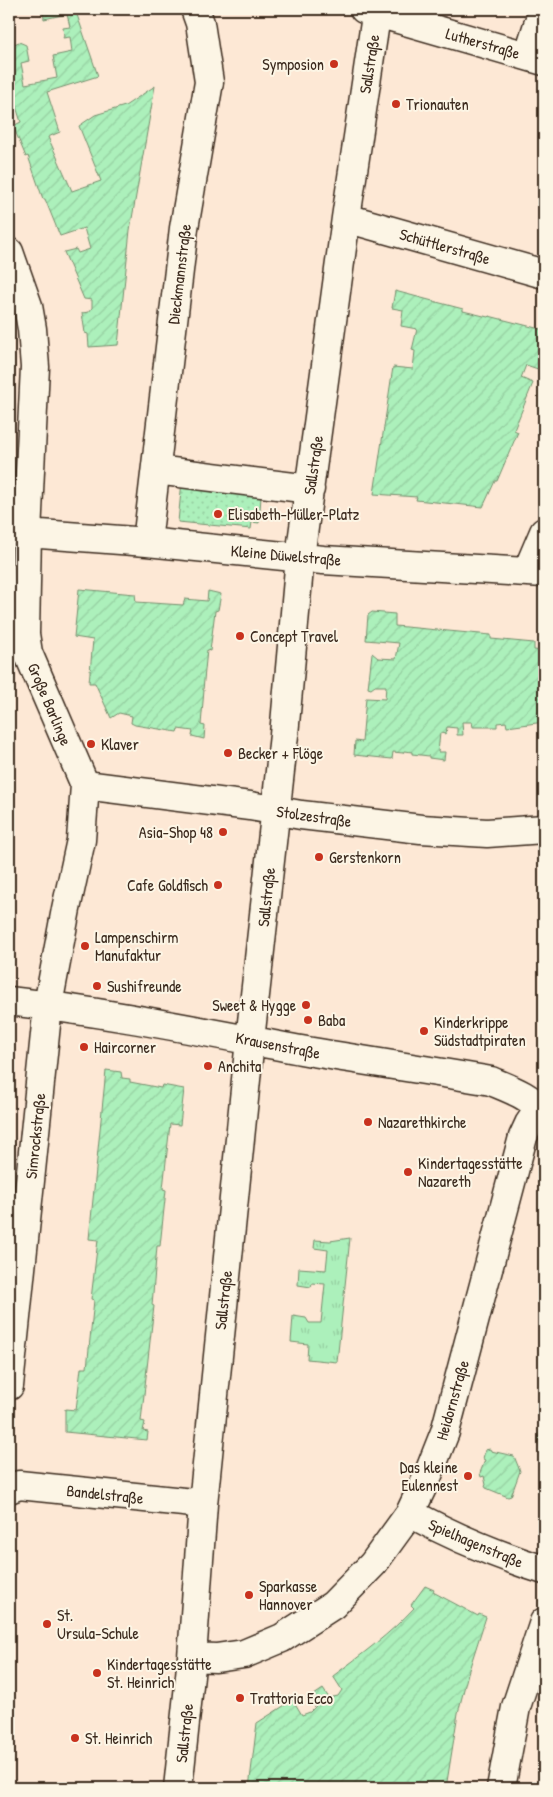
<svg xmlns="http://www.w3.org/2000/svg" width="553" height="1797" font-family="'Patrick Hand',sans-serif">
  <defs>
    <pattern id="grass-tufts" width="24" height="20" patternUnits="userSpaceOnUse" patternTransform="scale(1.25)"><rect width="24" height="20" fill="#acf0bb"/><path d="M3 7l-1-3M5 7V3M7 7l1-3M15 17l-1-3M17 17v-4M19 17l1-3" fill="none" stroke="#95cea0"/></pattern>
    <pattern id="park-dots" width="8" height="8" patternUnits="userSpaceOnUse" patternTransform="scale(1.25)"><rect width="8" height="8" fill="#acf0bb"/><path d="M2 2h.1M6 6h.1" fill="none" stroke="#95cea0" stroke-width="1.8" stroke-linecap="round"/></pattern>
    <pattern id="garden-furrows" width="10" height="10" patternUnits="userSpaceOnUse" patternTransform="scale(1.25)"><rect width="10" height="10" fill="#acf0bb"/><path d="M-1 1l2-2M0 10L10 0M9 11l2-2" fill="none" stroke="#95cea0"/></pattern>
  </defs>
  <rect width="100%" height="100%" fill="#fde8d5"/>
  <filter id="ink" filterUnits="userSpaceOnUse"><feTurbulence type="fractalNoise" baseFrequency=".02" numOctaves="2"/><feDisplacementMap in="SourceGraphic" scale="10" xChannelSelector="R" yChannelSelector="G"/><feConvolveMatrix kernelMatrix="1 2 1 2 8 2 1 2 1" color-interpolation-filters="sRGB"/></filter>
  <g filter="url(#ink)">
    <!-- grass -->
    <path fill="url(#grass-tufts)" stroke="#748d6c" d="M350,1238L337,1362L307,1359L308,1344L291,1342L293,1316L306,1318L309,1323H321L325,1284L312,1283L311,1287L298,1285L299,1268L326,1270L328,1250L314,1248L315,1240L330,1241Z"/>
    <!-- park -->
    <path fill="url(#park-dots)" stroke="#748d6c" d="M182,481L261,497L259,523L252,522L251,529L178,522Z"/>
    <!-- garden -->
    <path fill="url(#garden-furrows)" stroke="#748d6c" d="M39,9H75L98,76L47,92L60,132L48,137L72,191L101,181L79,126L95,115L125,106L155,86L130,230L118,345L89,347L88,334L85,333L82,313L89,312L92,308V300L84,299L64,252L76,249L78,253L90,249L84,228L60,236L45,199H43L28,156L26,157L13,126L21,122L9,85V46L19,42L26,45L29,61L21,63L25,84L57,78L53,56L72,52L70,37L63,38L64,36L63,28L70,27L67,14L44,19L43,10L40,11Z
      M395,291L463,309V311L488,317L489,316L544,330V371L526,365L521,378L533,383L514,430L518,432L497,481H495L483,507L416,500L417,497L374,494L393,367L413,369L415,351L412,350L417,329L401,326L403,310L392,308Z
      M79,589L135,594L136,602L183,605L185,599L207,601L208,591L221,594L218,610L215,611L210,651L207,650L203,690H204L201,725L205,726L204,739L192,736L193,731L178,729L177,732L135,725L131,723L132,716L119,713L111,718L95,683H89L93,640L74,637Z
      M372,612L395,614V626L491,635V639L534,643V650L544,651V722L507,727L506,722L497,723V727H473L472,722H462L463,735H457V728L447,727L446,734L440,733L438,752H445L444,760L429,758V756L412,754V752L404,751L403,753L393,752L392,759L354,755L355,741L362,742L366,698L385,699L386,686H375L371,689L368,688L372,653L378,658L396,659L399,643L366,640L368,615Z
      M106,1070L121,1072L122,1078L130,1079V1082L161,1088L162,1085L184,1089L180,1125L170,1124L163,1189L166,1190L160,1246H157L152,1305L154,1306L141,1421L145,1422L143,1431L148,1432L147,1440L65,1432V1409L76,1410L81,1368H87L94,1300L91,1299L98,1240L89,1239Z
      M544,1420V1458C538,1444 536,1434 544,1420Z
      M490,1449L491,1451L514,1456L520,1471L511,1496L508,1497L486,1488L485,1486L486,1485L484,1476L481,1477L480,1473L485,1460L483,1459L485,1450Z
      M425,1586L434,1590L433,1592L478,1616L479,1614L486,1617L468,1673L458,1713L446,1788H249L257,1723L293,1700L302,1715L310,1712L316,1706L311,1697L323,1689L329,1698L338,1696L342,1690L333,1676C361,1655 390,1634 414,1608L411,1605Z"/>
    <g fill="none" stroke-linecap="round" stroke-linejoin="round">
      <defs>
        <path id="minor" d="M364,9L544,61
          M528,56L543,9
          M346,218L544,274
          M9,252L28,306L32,329L35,367L27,533L25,634L28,653L85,785L81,840L66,909L48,1005L9,1386
          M156,470L310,489
          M27,533L147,542L323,560L544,573
          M147,542L184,228L209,82L200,23L195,9
          M527,572L544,532
          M85,785L250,806L301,815L421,829L487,833L544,829
          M9,1001C107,1012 204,1032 301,1050C364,1061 428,1070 491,1081C510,1089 531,1096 544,1113
          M9,1489L19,1485L203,1504
          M410,1513C453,1537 497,1555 544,1570
          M192,1657L216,1658L244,1654L282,1638L333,1605L373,1564L410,1513L428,1475L445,1432L523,1137L529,1124L544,1102
          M178,1788L192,1657L203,1504L250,1040L284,735L300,557L346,218L377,9
          M501,1788L516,1707L544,1622"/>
      </defs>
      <!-- minor casing -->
      <use href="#minor" stroke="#3b2a1e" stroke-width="31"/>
      <!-- minor -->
      <use href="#minor" stroke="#fcf5e5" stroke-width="28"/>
    </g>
  </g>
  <!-- markers -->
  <g fill="#c8321e" stroke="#fcf5e5" stroke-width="2">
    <circle cx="334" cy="64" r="5"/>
    <circle cx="396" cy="104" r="5"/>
    <circle cx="218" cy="514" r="5"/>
    <circle cx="240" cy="636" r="5"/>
    <circle cx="91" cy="744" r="5"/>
    <circle cx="228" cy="753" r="5"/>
    <circle cx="223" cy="832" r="5"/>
    <circle cx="319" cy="857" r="5"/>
    <circle cx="218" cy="885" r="5"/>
    <circle cx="85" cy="946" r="5"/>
    <circle cx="97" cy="986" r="5"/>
    <circle cx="306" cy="1005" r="5"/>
    <circle cx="308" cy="1020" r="5"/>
    <circle cx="424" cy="1031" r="5"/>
    <circle cx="84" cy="1047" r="5"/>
    <circle cx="208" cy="1066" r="5"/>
    <circle cx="368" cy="1122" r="5"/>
    <circle cx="408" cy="1172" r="5"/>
    <circle cx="468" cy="1476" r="5"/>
    <circle cx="249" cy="1595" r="5"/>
    <circle cx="47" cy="1624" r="5"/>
    <circle cx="97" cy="1673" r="5"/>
    <circle cx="240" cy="1698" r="5"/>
    <circle cx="75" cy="1738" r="5"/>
  </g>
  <g text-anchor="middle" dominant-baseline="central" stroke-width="4" stroke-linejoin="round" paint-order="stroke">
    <!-- street labels -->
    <g font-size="16" fill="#3b2a1e" stroke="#fcf5e5">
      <text transform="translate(483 43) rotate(16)">Lutherstraße</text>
      <text transform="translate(369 64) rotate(-81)">Sallstraße</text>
      <text transform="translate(445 246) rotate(16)">Schüttlerstraße</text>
      <text transform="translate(179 274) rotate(-83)">Dieckmannstraße</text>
      <text transform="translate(313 465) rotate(-82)">Sallstraße</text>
      <text transform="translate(286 555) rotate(5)">Kleine Düwelstraße</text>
      <text transform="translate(50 704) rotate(67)">Große Barlinge</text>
      <text transform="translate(314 816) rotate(8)">Stolzestraße</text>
      <text transform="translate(266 897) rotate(-84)">Sallstraße</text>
      <text transform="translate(278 1045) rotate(11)">Krausenstraße</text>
      <text transform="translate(35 1136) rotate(-84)">Simrockstraße</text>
      <text transform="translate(223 1300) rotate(-84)">Sallstraße</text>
      <text transform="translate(452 1400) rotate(-74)">Heidornstraße</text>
      <text transform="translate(105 1494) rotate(6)">Bandelstraße</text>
      <text transform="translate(476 1543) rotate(23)">Spielhagenstraße</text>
      <text transform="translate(184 1733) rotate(-84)">Sallstraße</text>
    </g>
    <!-- poi labels -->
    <g font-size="16" fill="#3b2a1e" stroke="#fcf5e5" text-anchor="start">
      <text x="324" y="64" text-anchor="end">Symposion</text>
      <text x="406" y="104">Trionauten</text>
      <text x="228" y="514">Elisabeth-Müller-Platz</text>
      <text x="250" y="636">Concept Travel</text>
      <text x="101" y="744">Klaver</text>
      <text x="238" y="753">Becker + Flöge</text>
      <text x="213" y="832" text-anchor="end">Asia-Shop 48</text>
      <text x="329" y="857">Gerstenkorn</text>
      <text x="208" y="885" text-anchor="end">Cafe Goldfisch</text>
      <text x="95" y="937">Lampenschirm<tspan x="95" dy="18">Manufaktur</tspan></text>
      <text x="107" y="986">Sushifreunde</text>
      <text x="296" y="1005" text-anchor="end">Sweet &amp; Hygge</text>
      <text x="318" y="1020">Baba</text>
      <text x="434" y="1022">Kinderkrippe<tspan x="434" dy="18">Südstadtpiraten</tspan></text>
      <text x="94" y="1047">Haircorner</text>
      <text x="218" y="1066">Anchita</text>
      <text x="378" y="1122">Nazarethkirche</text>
      <text x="418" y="1163">Kindertagesstätte<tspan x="418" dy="18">Nazareth</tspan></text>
      <text x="458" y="1467" text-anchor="end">Das kleine<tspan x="458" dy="18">Eulennest</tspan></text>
      <text x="259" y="1586">Sparkasse<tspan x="259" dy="18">Hannover</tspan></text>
      <text x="57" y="1615">St.<tspan x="57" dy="18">Ursula-Schule</tspan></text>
      <text x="107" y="1664">Kindertagesstätte<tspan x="107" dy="18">St. Heinrich</tspan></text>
      <text x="250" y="1698">Trattoria Ecco</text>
      <text x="85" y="1738">St. Heinrich</text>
    </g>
  </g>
  <!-- margin -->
  <rect width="553" height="1797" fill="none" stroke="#fcf5e5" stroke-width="30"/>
  <rect x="15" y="15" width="523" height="1767" fill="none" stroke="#3b2a1e" stroke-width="2" filter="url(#ink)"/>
</svg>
